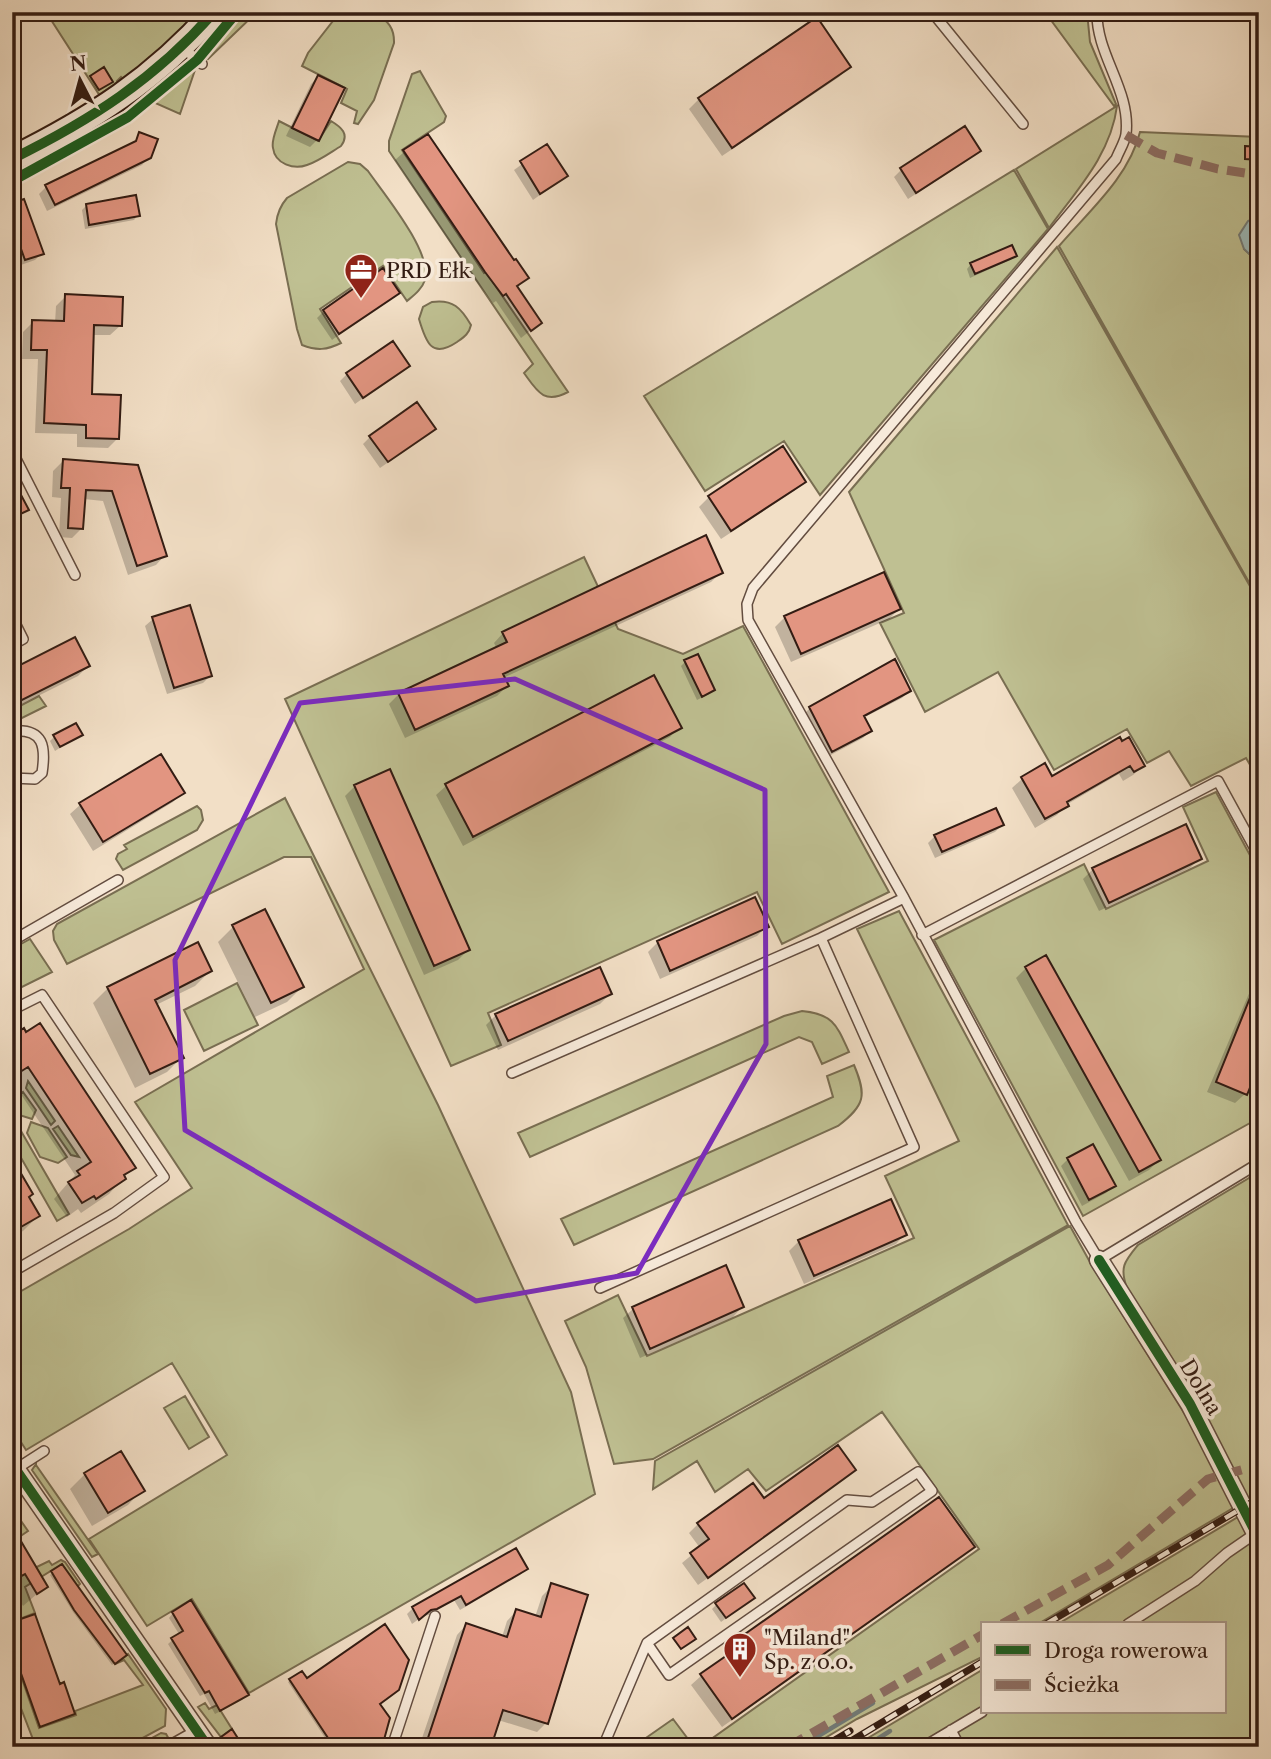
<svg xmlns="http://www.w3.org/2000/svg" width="1271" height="1759" font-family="'Libre Caslon Text',serif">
  <rect width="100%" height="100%" fill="#f2dfc6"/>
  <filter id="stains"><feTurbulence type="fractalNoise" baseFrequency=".00286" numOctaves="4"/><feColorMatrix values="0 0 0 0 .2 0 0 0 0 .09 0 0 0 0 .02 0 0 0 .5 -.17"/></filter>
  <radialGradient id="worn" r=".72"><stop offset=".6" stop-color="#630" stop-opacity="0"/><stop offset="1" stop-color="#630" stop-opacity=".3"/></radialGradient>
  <!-- green -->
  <path fill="#bfc092" stroke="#796e52" stroke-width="2" d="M46,12H200L126,82L121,77L117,81L118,83L100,96Z
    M241,12H257L208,59L205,55Z
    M340,12C363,12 395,11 394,43L374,100L358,124L354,123L357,111L341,103L347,89L302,66L308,53Z
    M1045,12H1087L1090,42L1116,104L1114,106Z
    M192,68L195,70L180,114L153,102Z
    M420,71L446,116L444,122L402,150L484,273L486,272L568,392C544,405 537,391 524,373L533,364L389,151V141L412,74Z
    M1117,106C1111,154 1077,190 1049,228L1016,169Z
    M279,121L318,141L331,121C341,127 350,134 341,146C331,152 319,161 307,165C294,170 275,164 273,148C271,140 277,128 279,121Z
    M1140,132L1259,137V216L1255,217L1244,249L1259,263V600L1059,246C1088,212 1129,177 1140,132Z
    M348,162L360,164L368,171C384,194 433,253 425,280C422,289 414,295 407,301L383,266L320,309L341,343C327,350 317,351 302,345L297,329L276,224C277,214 280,206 287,198Z
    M1014,170L1048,229L820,495L784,441L705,491L644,396Z
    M1057,247L1259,602V780L1246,758L1191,786L1169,751L1147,763L1127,729L1054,770L998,672L925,712L880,623L904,613L849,492Z
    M432,302C453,299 461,308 471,325C469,334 464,337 457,342C432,359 426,343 419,319L423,307Z
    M584,557L618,629L683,654L743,626L889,892L782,944L757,892L488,1013L501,1045L451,1066L285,699Z
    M39,696L46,706L12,723V710Z
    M1216,792L1259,872V1118L1083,1216L934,940L1084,864L1106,909L1208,861L1183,807Z
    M285,798L438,1105L571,1392L595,1494L249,1693L192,1599L147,1626L89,1539L227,1455L172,1363L26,1450L12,1428V1293L16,1294L129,1229L192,1188L135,1102L364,969L311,857H284L67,964L54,940L53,931L57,924Z
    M197,806L201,810L203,820L197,830L123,870L116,859L118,854L127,849L124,845Z
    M899,911L1068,1225L653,1459L614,1464L586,1367L565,1321L618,1295L647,1356L914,1238L885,1176L959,1141L857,929Z
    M30,939L52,972L12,992V949Z
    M237,983L258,1025L204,1051L184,1010Z
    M802,1011C834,1014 837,1026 849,1052L822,1064L812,1042L799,1037L530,1157L518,1133L784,1016Z
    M854,1065C867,1096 865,1105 838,1126L574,1245L561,1219L833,1097L827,1076Z
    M28,1081L55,1121L51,1125L26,1088Z
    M23,1092L36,1110L32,1119L16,1114L12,1107V1100Z
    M14,1119L69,1214L57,1221L12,1142V1120Z
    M31,1122L48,1128L67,1157L58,1163L40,1157L27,1133Z
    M58,1126L79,1157L71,1155L53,1129Z
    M1259,1172V1492L1247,1499L1198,1402L1127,1288C1119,1267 1125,1261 1138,1245Z
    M1070,1226L1091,1264L1191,1424L1233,1508L1038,1624H982V1657L857,1719L810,1747H700L979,1549L882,1412L766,1491L748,1469L715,1492L697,1461L653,1489L655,1461Z
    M185,1396L209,1437L189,1449L164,1408Z
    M36,1464V1465L98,1554L92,1557L32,1470Z
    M12,1508L28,1531L19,1537L16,1531L12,1533Z
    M1238,1517L1259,1557V1747H853L982,1670V1712H1224V1624H1058Z
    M61,1560L65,1562L80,1584L77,1587L62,1564L25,1587L35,1613L12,1622V1579L49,1561L52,1565Z
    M12,1650L39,1728L76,1715L75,1711L143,1685L124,1660L115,1664L128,1654L166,1709L165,1726L126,1747H36L12,1685Z
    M205,1703L209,1709L217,1705L232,1729L221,1737L198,1707Z
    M673,1719L694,1747H633Z
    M161,1733L166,1734L170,1741L160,1747H145L143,1743Z"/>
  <!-- water -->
  <path fill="#9cbbbb" stroke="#727b78" stroke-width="2" d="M1259,216V263L1244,249L1239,235L1248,221Z"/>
  <!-- shadow -->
  <path fill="#0003" d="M849,67L839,77L722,156L689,109L699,99Z
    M318,77L342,89L317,140L310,147L286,136L311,84Z
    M91,78L109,83L97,91L90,79Z
    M964,129L978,151L971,158L908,199L894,177L901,170Z
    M140,134L149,157L142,165L47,211L39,194L46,187L131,146Z
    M547,146L566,176L533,200L514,170Z
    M404,152L527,278L517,288L540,323L521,338L496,301L493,303L476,281L395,160Z
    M12,205L42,253L35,260L18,266L12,250Z
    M86,206L138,215L134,220L85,229L82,210Z
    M1015,256L1010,260L970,278L967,269L971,264Z
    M398,293L332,340L317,318L324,311Z
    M66,296L120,326L110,335H92L90,396L118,438L108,448L77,447V434L35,433L38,359H22L23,332L33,322L55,323L56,306Z
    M408,366L355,404L340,381L347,374Z
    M426,436L380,468L363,444L370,437Z
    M63,461L137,466L165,555L156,565L128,575L103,501L84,499L82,528L72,538L59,537L61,498L52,497L53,471Z
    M12,481L27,509L12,522Z
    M804,482L794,491L721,539L699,507L709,497Z
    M721,572L711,582L503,678L507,686L497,696L405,738L389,704L399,694L497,649L494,643L503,633Z
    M899,609L889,619L791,662L775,627L785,617Z
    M153,619L210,676L203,683L167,694L145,626Z
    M685,662L713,690L709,694L697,700L681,666Z
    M88,666L78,676L12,709V671Z
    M909,691L902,698L863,718L870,731L863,738L825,758L803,715L810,708Z
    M679,727L670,737L463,846L436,795L446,786Z
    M81,734L55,751L50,741L54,737Z
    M1119,740L1143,766L1133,775L1123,781L1119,774L1066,805L1057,815L1035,828L1012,788L1022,779L1044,766L1051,778Z
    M1259,776V792L1253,781Z
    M355,786L468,950L458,960L424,975L345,796Z
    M183,792L173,802L93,851L70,814L80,805Z
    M1002,825L995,832L935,858L928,843L935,836Z
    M1200,858L1190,868L1099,911L1083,879L1093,869Z
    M767,926L757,936L660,979L648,952L658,942Z
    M233,927L302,987L287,1002L255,1017L218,942Z
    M1026,968L1159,1160L1149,1170L1129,1181L1016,978Z
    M1259,970V1061L1245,1094L1235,1103L1207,1092Z
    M210,971L195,986L156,1005L182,1057L167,1072L135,1088L93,1003L108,988Z
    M610,994L600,1004L498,1050L486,1025L496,1015Z
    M12,1038L133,1167L109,1194L81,1213L78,1209L67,1217L54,1199L75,1175L12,1081Z
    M1068,1159L1113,1186L1106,1193L1082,1206L1061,1166Z
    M12,1161L38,1216L23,1231L12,1237Z
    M905,1234L896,1244L804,1284L789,1251L799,1241Z
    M725,1268L742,1307L733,1317L640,1358L623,1318L633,1309Z
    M853,1470L845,1478L698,1585L682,1563L700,1548L689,1533L698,1524Z
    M85,1474L142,1490L128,1505L92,1526L70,1489Z
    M12,1536L45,1587L23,1606L12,1589Z
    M972,1547L963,1556L722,1727L691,1685L701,1676L740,1648L737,1645L746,1636Z
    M61,1567L123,1656L112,1665L73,1612L50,1575Z
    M526,1569L520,1575L460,1610L454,1600L429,1615L423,1616L412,1624L407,1614L413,1608Z
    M551,1587L546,1723L537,1732L498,1720L489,1747H419L457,1635L466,1625L502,1637L507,1621L516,1611L535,1617L542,1596Z
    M748,1602L721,1622L712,1609L717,1604Z
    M173,1613L247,1695L242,1700L215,1714L204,1694L200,1696L168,1644L179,1634L169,1618Z
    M12,1624L59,1686L73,1714L71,1715L39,1727L12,1653Z
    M302,1673L307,1680L378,1704L380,1746L331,1747L288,1682Z"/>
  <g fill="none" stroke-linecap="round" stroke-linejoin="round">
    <!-- stream -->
    <path stroke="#727b78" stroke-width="4.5" d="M800,1747L873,1703
      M865,1747L890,1731"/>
  </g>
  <!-- building -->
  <path fill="#e29581" stroke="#331c13" stroke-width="2" d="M817,17L851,67L732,148L698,98Z
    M104,67L113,82L99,90L90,76Z
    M318,75L345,88L319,141L292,128Z
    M965,126L981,151L916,193L900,168Z
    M139,132L158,139L151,158L55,205L45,185L136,141Z
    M428,134L514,260L516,259L529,278L517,286L542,323L531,331L506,294L503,296L485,272L403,150Z
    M547,144L568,176L540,194L520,161Z
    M1245,146L1259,147V160L1245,159Z
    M136,195L140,216L89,225L86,204Z
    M24,199L44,254L25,260L12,224V203Z
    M1012,245L1017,256L975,274L970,263Z
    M383,268L400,293L339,334L323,310Z
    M65,294L123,297L122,326L94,325L92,394L121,395L119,439L86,438V425L44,423L47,350H31L32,320L64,321Z
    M393,341L410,366L363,398L346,373Z
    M417,402L436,429L388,462L369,436Z
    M783,446L806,482L731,531L708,496Z
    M63,459L138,465L167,556L137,566L112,491L86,490L83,529L68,528L70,488H61Z
    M12,478L29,510L12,518Z
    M706,535L723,573L503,674L509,686L415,730L398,693L507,642L502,632Z
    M884,572L901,609L801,654L784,616Z
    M190,605L212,676L174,688L152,617Z
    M75,637L90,666L12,705V669Z
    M698,654L715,690L702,697L684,660Z
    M895,659L911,691L864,716L872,731L832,752L809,707Z
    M654,675L682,728L473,837L445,784Z
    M76,723L83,735L60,747L53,735Z
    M1120,737L1122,741L1129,737L1145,766L1134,772L1130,766L1067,802L1069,806L1045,819L1021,777L1045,763L1052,776Z
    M161,754L185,793L103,842L79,803Z
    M390,769L470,950L434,966L354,785Z
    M996,808L1004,825L942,852L934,835Z
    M1186,824L1202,859L1109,903L1092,868Z
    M755,897L769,927L670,971L657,941Z
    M265,909L304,987L271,1003L232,925Z
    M198,942L212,971L155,1000L184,1058L150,1074L107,987Z
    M1046,955L1161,1160L1139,1172L1025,967Z
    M600,967L612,994L508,1041L495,1014Z
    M1258,978L1259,1065L1247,1095L1216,1082Z
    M40,1023L136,1168L124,1175L126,1179L96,1199L94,1196L82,1203L68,1182L80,1175L77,1171L91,1162L28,1067L12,1077V1036L24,1028L26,1032Z
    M1093,1144L1116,1186L1089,1200L1067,1158Z
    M12,1158L33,1194L29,1197L40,1216L12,1232Z
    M891,1199L907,1235L814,1276L798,1240Z
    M726,1265L744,1307L650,1349L632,1307Z
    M838,1445L856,1470L708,1578L690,1553L709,1539L697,1523L753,1483L764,1498Z
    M121,1451L145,1491L108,1513L84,1473Z
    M939,1497L975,1547L732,1719L700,1674L749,1640L745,1634Z
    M12,1526L48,1587L37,1594L25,1574L12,1581Z
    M516,1548L528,1569L466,1605L461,1596L437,1609L431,1610L419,1620L412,1607Z
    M62,1564L127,1655L115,1664L74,1610L51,1571Z
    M551,1583L588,1595L548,1724L503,1710L491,1747H425L466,1623L507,1637L516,1609L541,1617Z
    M744,1583L755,1598L726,1618L715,1603Z
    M191,1600L249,1695L220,1711L209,1691L205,1693L171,1638L183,1631L172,1612Z
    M35,1614L60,1684L64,1682L75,1714L40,1727L12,1648V1622Z
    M385,1624L409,1660L399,1690L380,1704L390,1718L382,1747H334L289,1679L302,1671L307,1678Z
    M688,1627L696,1639L681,1649L673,1638Z
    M232,1729L239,1740L227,1747L221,1737Z"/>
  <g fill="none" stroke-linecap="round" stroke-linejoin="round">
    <defs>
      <path id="lane" d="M932,12L1023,124
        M1097,12C1096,55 1131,90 1126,134C1125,142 1119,151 1116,159L753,588L747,604L748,620L904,898L1076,1222L1099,1260L1259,1163
        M183,48L202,64
        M12,451L75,575
        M12,617L23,639L12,645
        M12,731C44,728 46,747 42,773L35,779L12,778
        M922,935L1218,781L1259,856
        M12,941L118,880
        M12,1010L42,995L164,1177L114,1213L12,1272
        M512,1073L821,938L904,898
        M600,1288L914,1147L821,938
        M16,1469L44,1451
        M1128,1624L1195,1581L1227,1553L1256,1533
        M951,1730L960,1747
        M392,1747L435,1616
        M603,1747L647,1643L847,1500L872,1502L918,1472L932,1491L669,1675L647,1643
        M923,1747L982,1712"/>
      <path id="street" d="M1099,1260L1190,1404L1259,1539
        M12,1464L208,1747
        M176,1747L199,1734"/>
      <path id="secondary" d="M12,159C91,120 155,79 214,12"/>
    </defs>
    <!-- lane casing -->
    <use href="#lane" stroke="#634d40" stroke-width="12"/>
    <!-- street casing -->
    <use href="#street" stroke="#634d40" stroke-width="21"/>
    <!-- secondary casing -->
    <use href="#secondary" stroke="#331c13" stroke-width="28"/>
    <!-- lane -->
    <use href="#lane" stroke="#f7eada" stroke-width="9"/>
    <!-- street -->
    <use href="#street" stroke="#f7eada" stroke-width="18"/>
    <!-- secondary -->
    <use href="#secondary" stroke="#f7eada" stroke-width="24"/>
    <defs>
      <path id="rail" d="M1046,1624L1259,1498
        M823,1747L850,1731
        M841,1747L982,1662"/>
    </defs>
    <!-- rail casing -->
    <use href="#rail" stroke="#331c13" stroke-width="7"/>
    <!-- rail -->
    <use href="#rail" stroke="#f7eada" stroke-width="4.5" stroke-dasharray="13" stroke-linecap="butt"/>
    <!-- quiet -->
    <path stroke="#8d6e63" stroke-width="9" stroke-dasharray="18 9" stroke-linecap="butt" d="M1126,135L1157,153L1218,169L1259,175
      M1002,1624L1108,1565L1208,1479L1259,1465
      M788,1747L982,1635"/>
    <defs>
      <path id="cycleway" d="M12,159C91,120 155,79 214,12
        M12,181L128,117L197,60L237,12
        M1099,1260L1190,1404L1259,1539
        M12,1464L208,1747"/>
    </defs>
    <!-- cycleway casing -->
    <use href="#cycleway" stroke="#f7eada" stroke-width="15"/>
    <!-- cycleway -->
    <use href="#cycleway" stroke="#1b5e20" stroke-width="10"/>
  </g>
  <!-- marked area -->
  <path fill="none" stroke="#7b2cbf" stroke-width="5" stroke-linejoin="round" d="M515,679L765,790L766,1044L637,1273L476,1301L185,1130L175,960L300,703Z"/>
  <!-- icons -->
  <defs>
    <symbol id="office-pin" viewBox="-11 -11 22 30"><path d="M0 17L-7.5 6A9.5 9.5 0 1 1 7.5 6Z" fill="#8f2418" stroke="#f7eada"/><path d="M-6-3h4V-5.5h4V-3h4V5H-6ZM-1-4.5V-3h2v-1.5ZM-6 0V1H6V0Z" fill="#fff"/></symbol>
    <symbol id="building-pin" viewBox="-11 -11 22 30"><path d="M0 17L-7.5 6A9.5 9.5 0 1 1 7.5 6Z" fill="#8f2418" stroke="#f7eada"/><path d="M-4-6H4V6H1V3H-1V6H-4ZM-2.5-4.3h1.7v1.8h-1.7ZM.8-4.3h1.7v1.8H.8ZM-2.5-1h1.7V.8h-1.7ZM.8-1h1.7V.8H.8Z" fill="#fff"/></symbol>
  </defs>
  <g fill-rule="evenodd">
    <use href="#office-pin" x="342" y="251" width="38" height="52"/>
    <use href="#building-pin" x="721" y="1630" width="38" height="52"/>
  </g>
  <g text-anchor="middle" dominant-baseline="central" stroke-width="7" stroke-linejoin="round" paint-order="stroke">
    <!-- poi labels -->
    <g font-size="21" fill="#331c13" stroke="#f7eada" text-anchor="start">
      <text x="386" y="270">PRD Ełk</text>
      <text x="764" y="1637">"Miland"<tspan x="764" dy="24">Sp. z o.o.</tspan></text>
    </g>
    <!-- street labels -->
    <g font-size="21" fill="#331c13" stroke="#f7eada">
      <text transform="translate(1201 1387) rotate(59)">Dolna</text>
    </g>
  </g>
  <!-- margin -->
  <rect width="1271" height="1759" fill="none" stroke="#f2dfc6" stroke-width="42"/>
  <rect x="14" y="14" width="1243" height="1731" fill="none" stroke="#331c13" stroke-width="3.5"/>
  <rect x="21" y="21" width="1229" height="1717" fill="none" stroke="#331c13" stroke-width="2"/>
  <!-- legend -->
  <rect x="981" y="1622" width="245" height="91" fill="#f7eada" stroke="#a9988a" stroke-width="2"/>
  <rect x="995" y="1645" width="35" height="10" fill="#1b5e20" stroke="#a9988a" stroke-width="2"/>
  <text x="1044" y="1658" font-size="21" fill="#331c13">Droga rowerowa</text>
  <rect x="995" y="1680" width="35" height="10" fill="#8d6e63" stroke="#a9988a" stroke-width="2"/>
  <text x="1044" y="1692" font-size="21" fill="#331c13">Ścieżka</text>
  <!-- north arrow -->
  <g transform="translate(80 80) rotate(354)" stroke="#f7eada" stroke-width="5" paint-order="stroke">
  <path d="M0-5L12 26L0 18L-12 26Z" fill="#331c13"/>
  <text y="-10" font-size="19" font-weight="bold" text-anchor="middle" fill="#331c13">N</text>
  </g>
  <rect width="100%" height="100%" filter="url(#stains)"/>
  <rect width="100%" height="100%" fill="url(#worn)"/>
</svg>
